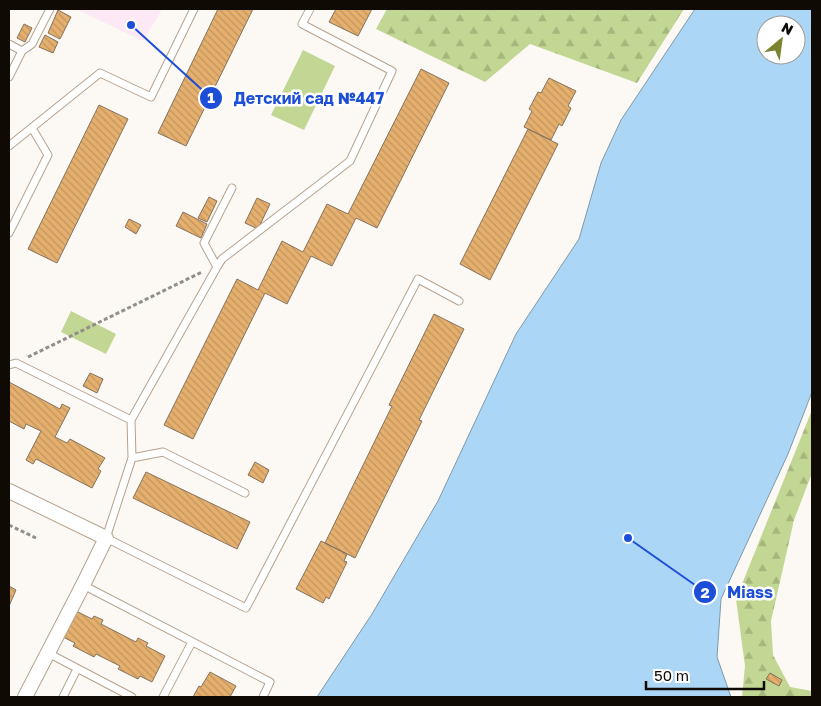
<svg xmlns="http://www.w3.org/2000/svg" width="821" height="706" font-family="'Golos Text',sans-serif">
  <defs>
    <pattern id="forest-firs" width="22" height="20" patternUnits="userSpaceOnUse" patternTransform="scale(1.25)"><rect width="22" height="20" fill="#c2d793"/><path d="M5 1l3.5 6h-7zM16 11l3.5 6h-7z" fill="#a6b77d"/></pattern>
    <pattern id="building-back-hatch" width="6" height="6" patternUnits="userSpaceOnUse" patternTransform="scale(1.25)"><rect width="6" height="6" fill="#e5af6e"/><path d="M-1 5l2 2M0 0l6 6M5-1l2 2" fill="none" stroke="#c3955e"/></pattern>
  </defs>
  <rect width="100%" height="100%" fill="#fcf8f3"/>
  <!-- education -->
  <path fill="#fde8f6" d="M76,9H162L143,41Z"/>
  <!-- green -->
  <path fill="#c2d793" d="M303,50L335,66L304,130L271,115Z
    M71,311L116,334L106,354L61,332Z"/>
  <!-- forest -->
  <path fill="url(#forest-firs)" d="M387,9H684L637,83L530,44L485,82L376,29Z
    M812,410V473L794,520L771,621L773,655L790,687L812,691V697H742L745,666L736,599Z"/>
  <!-- water -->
  <path fill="#acd6f5" stroke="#7d99ad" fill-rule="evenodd" d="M695,9H812V392L788,454L721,599L717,657L731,697H317L372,614L438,501L516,334L579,239L601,163L621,120ZM766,25H796V55H766Z"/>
  <!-- building -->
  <path fill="url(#building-back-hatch)" stroke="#84735f" d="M218,9H253L186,146L158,133Z
    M336,9H372L358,36L329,22Z
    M58,10L71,17L60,39L48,33Z
    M24,24L32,28L25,42L17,38Z
    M45,35L58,42L53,53L39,47Z
    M421,69L449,83L377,228L356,218L332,266L311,256L287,304L265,293L193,439L164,425L237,279L258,290L282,241L303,252L327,204L348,214Z
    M549,78L576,91L568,106L571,108L562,126L559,124L551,140L524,127L532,111L529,109L538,92L541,93Z
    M99,105L128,119L57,263L28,249Z
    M528,129L558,144L490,280L460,264Z
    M209,197L217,201L207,222L198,218Z
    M257,198L270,204L258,229L245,223Z
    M183,212L207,224L201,238L176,226Z
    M129,219L141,225L136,234L125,227Z
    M434,314L464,329L419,420L422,421L355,558L325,543L392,406L389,405Z
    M90,373L103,379L97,393L83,386Z
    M9,382L60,409L62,404L70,408L55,437L67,443L70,439L105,458L98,469L101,471L92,488L36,459L33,464L26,460L41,431L26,424L24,429L9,421Z
    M255,462L269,470L263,483L248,475Z
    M146,472L250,522L237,549L133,498Z
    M321,541L347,554L344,561L347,562L329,599L326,597L323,603L296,589Z
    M9,586L16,590L9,606Z
    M76,611L92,619L94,616L103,620L101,624L136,642L138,638L148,643L146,646L165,656L152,682L140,676L138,679L118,669L120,666L96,654L94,657L73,646L75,643L63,637Z
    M210,672L236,686L230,697H193L199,686L201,687Z
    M770,673L782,680L779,686L766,679Z"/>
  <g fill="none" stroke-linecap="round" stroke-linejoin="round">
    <defs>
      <path id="lane" d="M310,9L302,24L392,71L350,161L222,259L217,267L131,420L132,458L106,538L246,608L418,279L459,301
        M9,44L22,51L9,77
        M22,51L32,44L50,9
        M9,146L100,73L151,97L194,9
        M9,233L48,155L32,128
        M217,267L204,243L232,188
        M9,365L16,363L131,420
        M132,458L163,452L245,493
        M83,585L270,682L263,697
        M48,653L132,697
        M63,697L77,669
        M163,697L192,642"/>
      <path id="street" d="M9,491L106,538L83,585L25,697"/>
    </defs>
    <!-- lane casing -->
    <use href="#lane" stroke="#b6a38e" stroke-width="9"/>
    <!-- street casing -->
    <use href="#street" stroke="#b6a38e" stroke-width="16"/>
    <!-- path -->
    <path stroke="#938e89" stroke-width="3" stroke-dasharray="4 2.5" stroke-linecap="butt" d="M28,357L202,272
      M9,525L36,538"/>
    <!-- lane -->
    <use href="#lane" stroke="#fff" stroke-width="7"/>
    <!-- street -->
    <use href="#street" stroke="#fff" stroke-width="14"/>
  </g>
  <!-- callouts -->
  <path fill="none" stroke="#1d4ed8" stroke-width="2" d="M131 25L211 98M628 538L705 592"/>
  <g fill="#1d4ed8" stroke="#fff" stroke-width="2">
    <circle cx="131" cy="25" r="5"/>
    <circle cx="628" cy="538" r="5"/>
    <circle cx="211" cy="98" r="12"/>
    <circle cx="705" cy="592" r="12"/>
  </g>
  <g font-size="15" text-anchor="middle" font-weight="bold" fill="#fff">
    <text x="211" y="103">1</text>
    <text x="705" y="598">2</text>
  </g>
  <g font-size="16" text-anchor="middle" font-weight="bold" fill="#1d4ed8" stroke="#fff" stroke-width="5" stroke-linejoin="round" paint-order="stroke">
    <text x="309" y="104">Детский сад №447</text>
    <text x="750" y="598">Miass</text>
  </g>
  <!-- border -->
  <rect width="821" height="706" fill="none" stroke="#100a04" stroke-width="20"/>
  <!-- north arrow -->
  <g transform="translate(781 40) rotate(29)"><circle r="24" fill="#ffffff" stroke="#9f9d9b"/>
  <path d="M0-4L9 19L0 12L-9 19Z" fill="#7b832f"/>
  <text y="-8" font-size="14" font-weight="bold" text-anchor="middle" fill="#100a04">N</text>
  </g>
  <!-- scale -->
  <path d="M646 681v8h118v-8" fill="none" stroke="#100a04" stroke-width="2.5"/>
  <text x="654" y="681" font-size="15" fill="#100a04" stroke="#ffffff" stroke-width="4" paint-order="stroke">50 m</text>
</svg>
